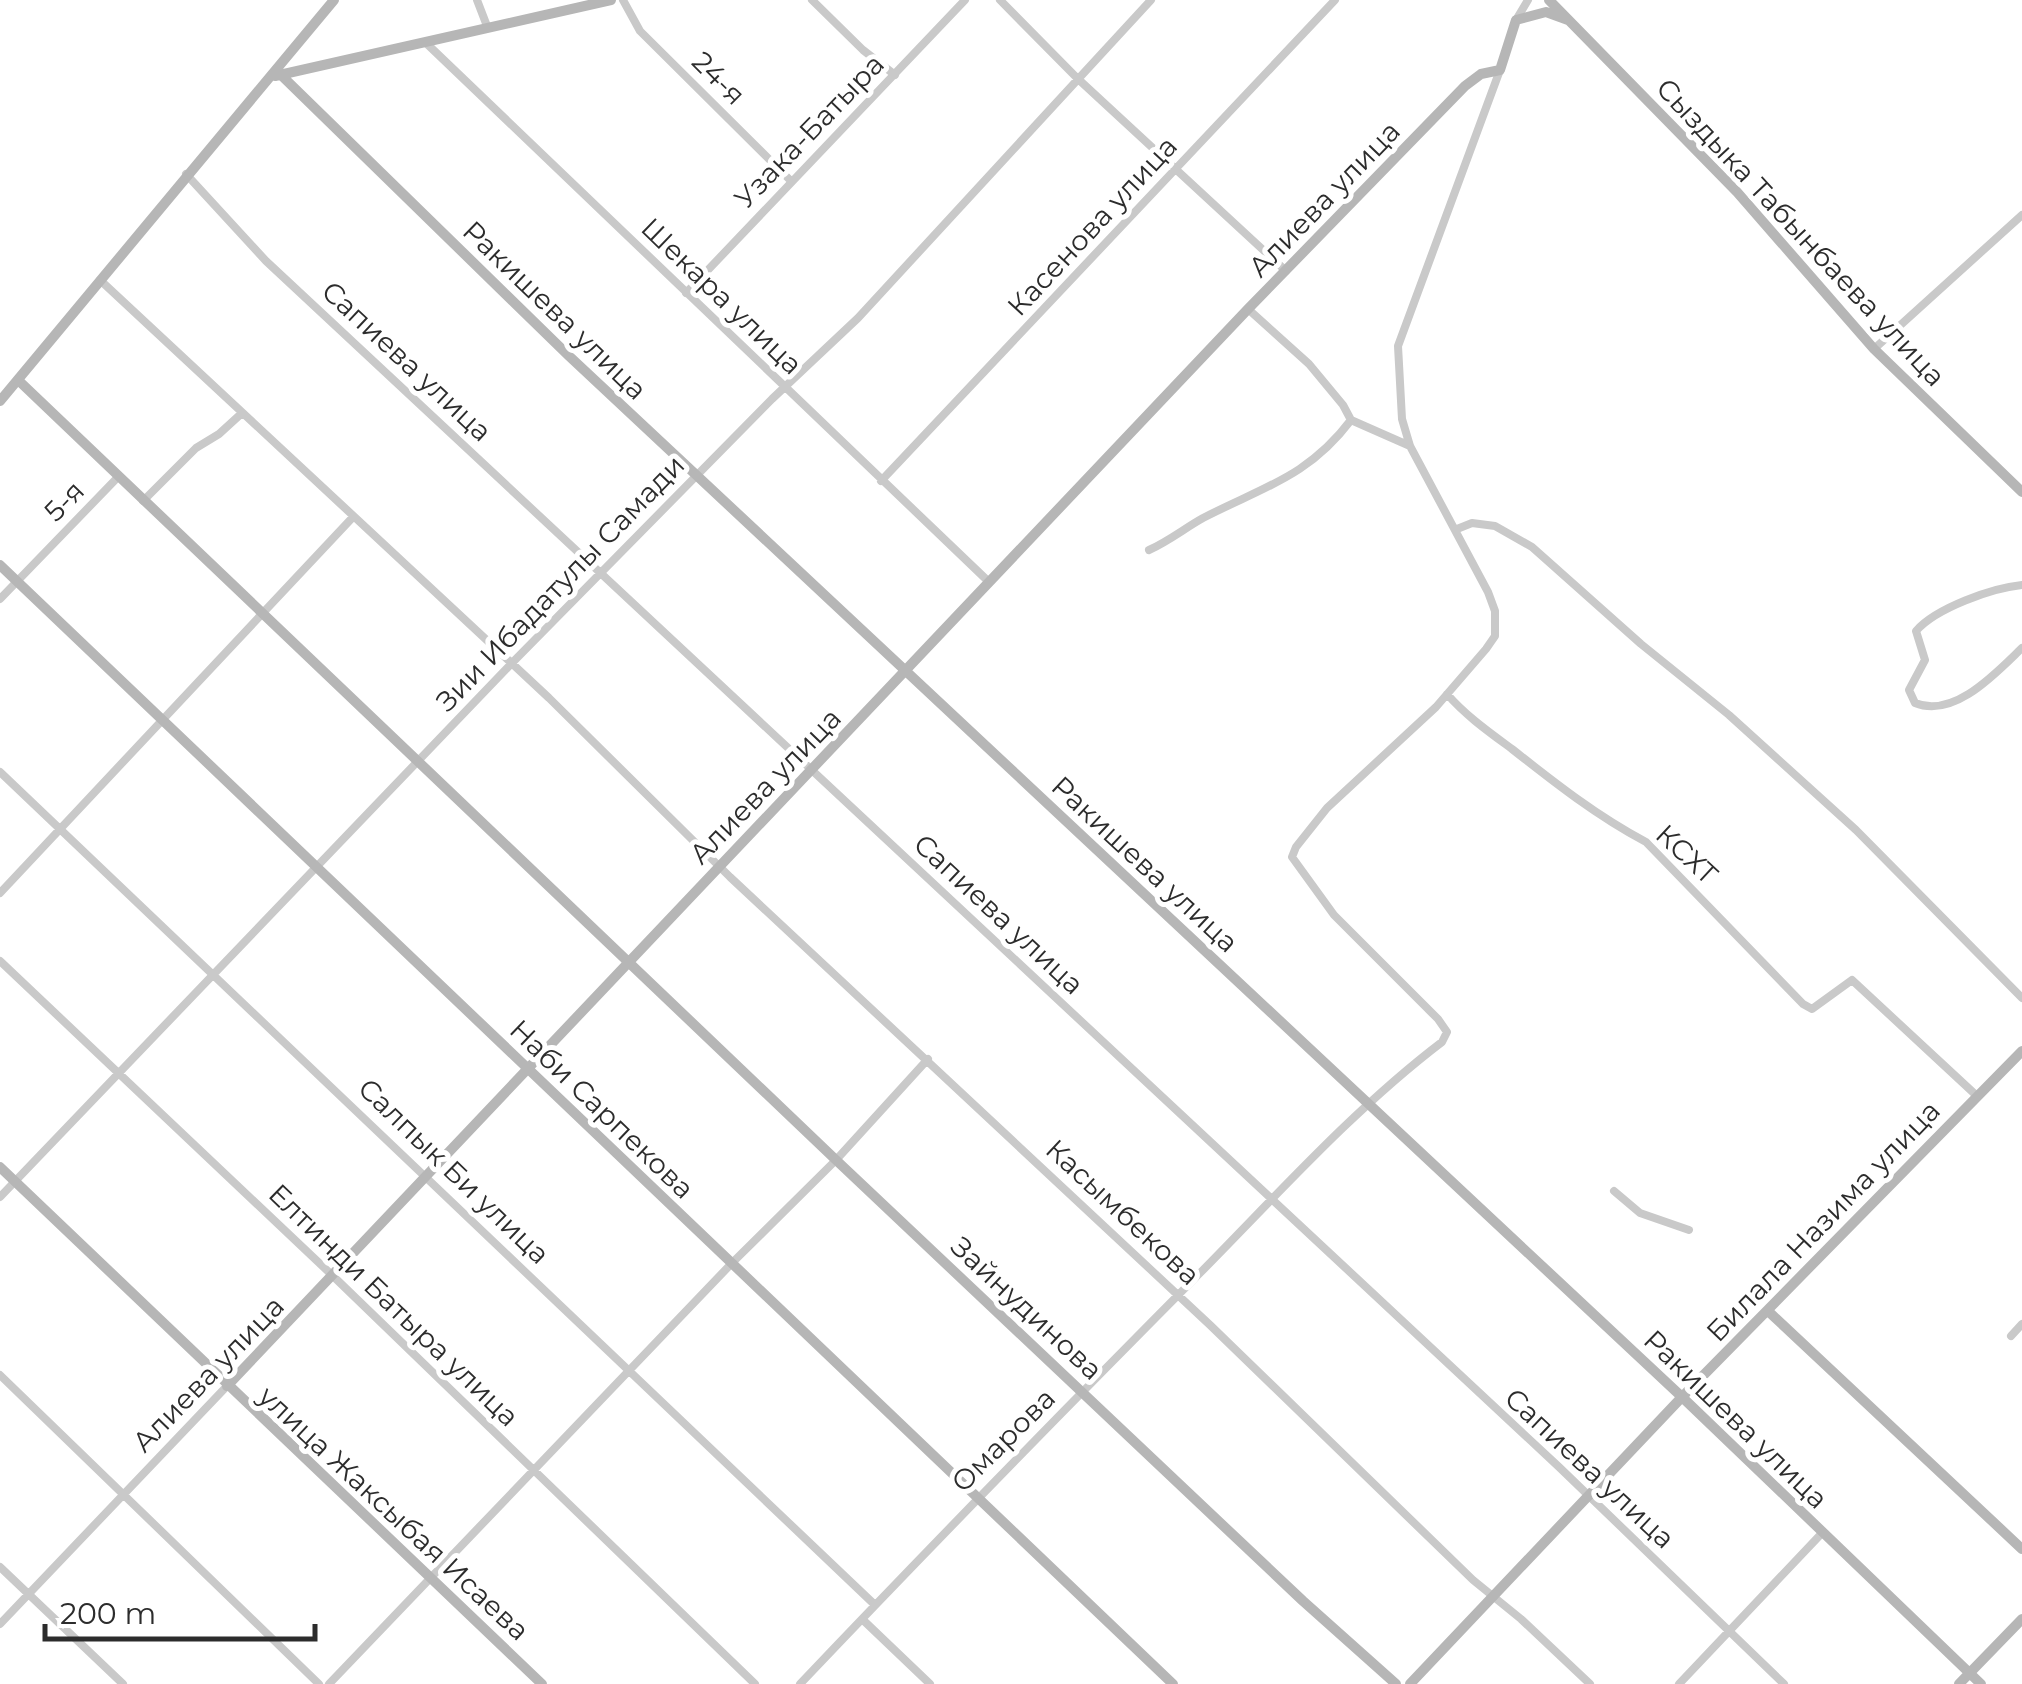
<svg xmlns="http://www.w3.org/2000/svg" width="2022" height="1684" font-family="Montserrat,sans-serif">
  <rect width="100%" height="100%" fill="#fff"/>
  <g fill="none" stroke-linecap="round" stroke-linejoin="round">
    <!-- street -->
    <path stroke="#c9c9c9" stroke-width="8" d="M477,0L487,26
      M623,0L640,31L791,181
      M812,0L863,50L895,75
      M1000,0L1077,78L1286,271
      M1516,20L1528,0
      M425,42L989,582
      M186,174L266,261L1559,1467L1784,1684
      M100,280L549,698L730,877L1210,1325L1473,1580L1521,1619L1590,1684
      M686,293L965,0
      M1248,309L1309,364L1343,405L1351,420L1410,446
      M1874,349L2022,215
      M881,481L1335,0
      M143,501L196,448L219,434L242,413
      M1457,529L1472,523L1495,526L1532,547L1641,644L1729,715L1856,830L2022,998
      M1149,550C1169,541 1185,528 1203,518C1263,487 1308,477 1351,420
      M2022,585C1992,588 1936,608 1916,631L1925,660L1909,690L1915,703C1954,719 1996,673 2022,648
      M0,599L118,477
      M1447,694C1465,715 1489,732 1512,749C1555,783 1597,816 1646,842L1803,1004L1812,1009L1852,980L1977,1096
      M0,772L875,1605
      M0,893L353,517
      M0,961L333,1276L755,1684
      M1614,1191L1640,1213L1689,1230
      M0,1197L511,664L772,399L858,318L1151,0
      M2011,1336L2022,1324
      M0,1375L319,1684
      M0,1567L123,1684
      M862,1619L930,1684
      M0,1624L227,1386
      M329,1684L732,1263L836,1160L928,1059
      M800,1684C932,1545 1066,1408 1201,1272C1279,1193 1354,1109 1442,1042L1447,1032L1438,1019L1334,915L1292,857L1296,847L1327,808L1436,707L1486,649L1495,636V611L1488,592L1410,446L1402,419L1398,346L1500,70
      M1679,1684L1823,1532"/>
    <!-- secondary -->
    <path stroke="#b6b6b6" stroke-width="10" d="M1549,0L1737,192L1874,349L2022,492
      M281,75L569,356L1682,1397L1981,1684
      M275,76L611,0
      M18,380L836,1160L1303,1601L1396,1684
      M0,401L334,0
      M0,565L1173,1684
      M0,1167L542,1684
      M1768,1311L2022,1549
      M227,1386L1248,309L1465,86L1481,74L1500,70L1516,20L1546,12L1568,20
      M1410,1684L1682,1397L2022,1051
      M1959,1684L2022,1619"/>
  </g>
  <g text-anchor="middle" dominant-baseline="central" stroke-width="10" stroke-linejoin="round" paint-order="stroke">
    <!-- street labels -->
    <g font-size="28" fill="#2c2c2c" stroke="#fff">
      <text transform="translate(719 78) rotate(45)">24-я</text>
      <text transform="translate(809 131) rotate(-46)">Узака-Батыра</text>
      <text transform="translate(1324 199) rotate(-46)">Алиева улица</text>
      <text transform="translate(1092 226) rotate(-47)">Касенова улица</text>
      <text transform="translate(1801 232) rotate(47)">Сыздыка Табынбаева улица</text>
      <text transform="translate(722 296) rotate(44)">Шекара улица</text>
      <text transform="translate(555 310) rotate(44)">Ракишева улица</text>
      <text transform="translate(407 361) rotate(43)">Сапиева улица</text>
      <text transform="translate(64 501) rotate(-46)">5-я</text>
      <text transform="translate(560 583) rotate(-46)">Зии Ибадатулы Самади</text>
      <text transform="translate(765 786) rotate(-46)">Алиева улица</text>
      <text transform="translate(1687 854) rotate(43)">КСХТ</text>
      <text transform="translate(1145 864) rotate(43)">Ракишева улица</text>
      <text transform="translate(999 914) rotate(43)">Сапиева улица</text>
      <text transform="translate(602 1109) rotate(44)">Наби Сарпекова</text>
      <text transform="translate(454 1171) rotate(44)">Салпык Би улица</text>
      <text transform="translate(1123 1212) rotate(43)">Касымбекова</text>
      <text transform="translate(1823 1221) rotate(-46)">Билала Назима улица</text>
      <text transform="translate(394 1305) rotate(44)">Елтинди Батыра улица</text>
      <text transform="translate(1027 1308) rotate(43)">Зайнудинова</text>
      <text transform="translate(208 1374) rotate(-46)">Алиева улица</text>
      <text transform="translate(1736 1419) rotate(44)">Ракишева улица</text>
      <text transform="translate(1003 1440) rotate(-45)">Омарова</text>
      <text transform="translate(1590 1468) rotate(43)">Сапиева улица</text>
      <text transform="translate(394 1513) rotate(43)">улица Жаксыбая Исаева</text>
    </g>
  </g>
  <!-- scale -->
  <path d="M45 1624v15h270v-15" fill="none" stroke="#2c2c2c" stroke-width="5"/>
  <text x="60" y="1624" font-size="30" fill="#2c2c2c" stroke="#ffffff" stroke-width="8" paint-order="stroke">200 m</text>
</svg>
